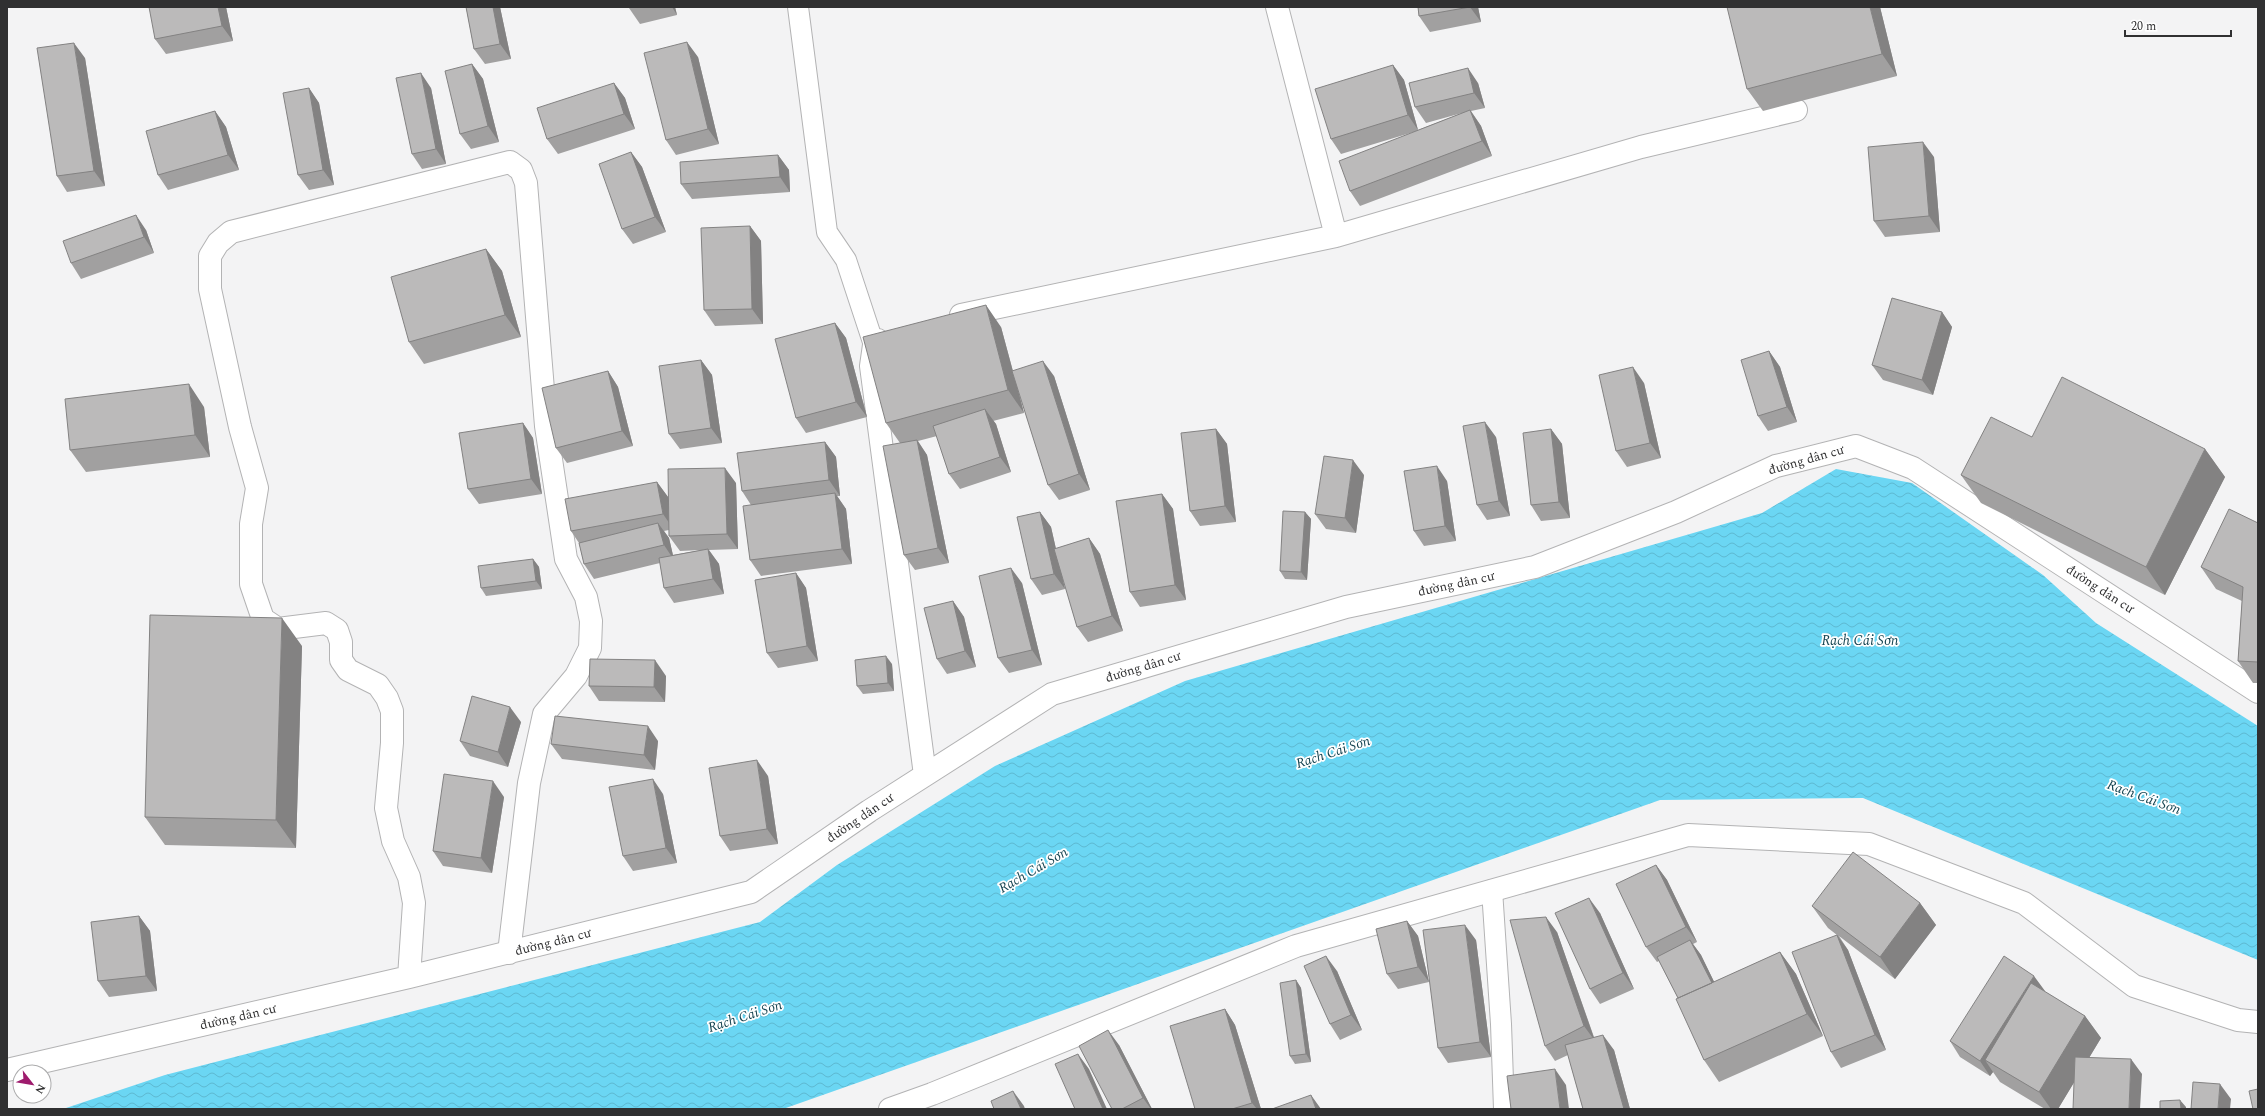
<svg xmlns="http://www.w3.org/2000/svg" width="2265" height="1116" font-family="Spectral,serif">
  <defs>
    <pattern id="water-waves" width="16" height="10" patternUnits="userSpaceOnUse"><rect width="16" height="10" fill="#6bd6f3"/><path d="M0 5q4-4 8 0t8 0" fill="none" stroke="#5db8d1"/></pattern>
  </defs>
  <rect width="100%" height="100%" fill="#f3f3f4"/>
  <!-- water -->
  <path fill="url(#water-waves)" d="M1836,469L1912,483L2043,575L2096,623L2258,726V960L1863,798L1660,800L783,1109H63L165,1075L760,922L837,865L995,766L1185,681L1762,513Z"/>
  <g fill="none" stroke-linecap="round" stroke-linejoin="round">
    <defs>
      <path id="service" d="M798,7L827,232L846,260L874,345
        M1492,890L1501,1024L1504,1109"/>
      <path id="minor" d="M1336,236L1641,147L1796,110
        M961,315L1336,236L1277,7
        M878,340L874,345L871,366L925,775
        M409,977L414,903L409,877L393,841L386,808L392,743V711L387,698L378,685L348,670L341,660V642L337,630L326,623L278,629L263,619L251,584V524L257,488L240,427L210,289V256L218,243L231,232L510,162L521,170L526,183L546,426L566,559L586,597L591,621L590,648L576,676L544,714L529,783L509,953
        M7,1070L409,977L751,892L869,811L1052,694L1346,607L1535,567L1676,512L1776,466L1856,446L1913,468L2258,692
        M890,1109L932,1094L1296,946L1688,835L1869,844L2024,903L2134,986L2238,1020L2258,1022"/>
    </defs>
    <!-- service casing -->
    <use href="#service" stroke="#b3b3b4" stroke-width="22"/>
    <!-- minor casing -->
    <use href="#minor" stroke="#b3b3b4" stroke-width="24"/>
    <!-- service -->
    <use href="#service" stroke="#fff" stroke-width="20"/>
    <!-- minor -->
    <use href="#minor" stroke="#fff" stroke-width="22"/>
  </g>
  <!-- wall -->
  <path fill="#a1a0a0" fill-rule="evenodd" d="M226,7L233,41L166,54L155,39Z
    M466,7H500L511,59L485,64L474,49Z
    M629,7H675L677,15L640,24L629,8Z
    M1418,7H1478L1481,22L1430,32L1419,16Z
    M1880,7L1897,76L1763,111L1747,89Z
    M698,57L719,144L676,155L666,140Z
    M85,58L105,186L67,192L57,176Z
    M472,64L483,79L499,142L471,149L460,134Z
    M1393,65L1404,80L1418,130L1462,113L1426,123L1415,107L1478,83L1485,108L1471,111L1481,126L1492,156L1360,206L1350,191L1417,131L1341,154L1331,139Z
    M614,83L625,98L635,129L558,154L547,139Z
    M309,88L319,103L334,185L309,190L298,175Z
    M431,88L446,164L422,169L412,154Z
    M215,111L226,127L239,170L168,190L158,175Z
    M631,152L642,167L666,232L633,244L622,229Z
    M778,155L789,170L790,192L692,199L681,184Z
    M1934,157L1940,232L1885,237L1874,221Z
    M750,226L761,241L763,324L715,326L704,310Z
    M146,230L154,253L81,279L71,263Z
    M486,249L502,271L521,337L424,364L409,342Z
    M1942,312L1952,327L1933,395L1883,380L1872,365Z
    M835,323L846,338L867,417L806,433L796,418Z
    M1001,327L1013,371L1054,376L1090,490L1059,500L1048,485L1018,389L1024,413L993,421L996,424L1011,472L960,489L949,474L937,436L918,441L927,455L949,563L915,570L904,555L900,443L886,423Z
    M1769,351L1780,367L1797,422L1768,431L1758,416Z
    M701,360L712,375L722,443L680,449L669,434Z
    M608,371L618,387L633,446L567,463L556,448Z
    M1644,383L1661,458L1627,467L1616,451Z
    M204,407L210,457L86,472L70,450Z
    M523,423L533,438L542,494L479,504L468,489Z
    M1216,429L1227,444L1236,522L1200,526L1190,511Z
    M1551,429L1562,444L1570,518L1541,521L1531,505Z
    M1496,437L1510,516L1487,520L1477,505Z
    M2032,437L2205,449L2225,477L2165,595L1981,503L1961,475Z
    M825,442L836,457L840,496H837L846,509L852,564L761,576L750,560L751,505L742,491Z
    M1364,475L1356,533L1326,529L1315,514Z
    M1447,481L1456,541L1424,546L1414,531Z
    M657,482L668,497V500L736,483L738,549L709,550L719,564L724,594L674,603L664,588L660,563L594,579L584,564L579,543L571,531ZM669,530V536L680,551L701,550L673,555L669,538L664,531Z
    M1162,494L1173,509L1186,600L1140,607L1130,592Z
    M1040,512L1051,527L1056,549L1089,538L1100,554L1123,631L1088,642L1077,627L1062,575L1065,589L1042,595L1031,579Z
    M1305,512L1311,519L1307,580L1285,579L1280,571Z
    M2258,523V683H2253L2238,661L2242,601L2216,589L2201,567Z
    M533,559L539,567L542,589L486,596L481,588Z
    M796,573L806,588L818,661L778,668L767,653Z
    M1022,583L1042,665L1009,673L998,658Z
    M953,601L964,617L976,667L947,674L937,659Z
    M302,646L296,848L165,845L145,817Z
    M892,664L894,691L863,694L857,686Z
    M666,676L665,702L599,701L589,686Z
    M521,722L508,767L470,756L460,741Z
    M658,741L655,770L562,759L551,744Z
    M768,776L778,844L730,851L720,836Z
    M663,794L677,863L633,871L623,856Z
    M504,797L492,873L443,866L433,851Z
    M1656,865L1667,880L1697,942L1693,944L1701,955L1714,982L1780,952L1796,974L1823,1036L1719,1082L1704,1060L1678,998L1659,961L1657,962L1646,947Z
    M1920,903L1936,925L1895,979L1839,936L1848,950L1886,1050L1841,1068L1831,1052L1837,935L1828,928L1812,906Z
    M1600,913L1634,989L1600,1004L1590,989Z
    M139,916L150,931L157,991L109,997L98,981Z
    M1407,921L1418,936L1429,982L1398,989L1387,974Z
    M1557,932L1594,1037L1614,1050L1630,1109H1583L1568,1055L1555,1061L1545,1046Z
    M1476,940L1491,1057L1448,1063L1438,1048Z
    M1337,971L1362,1030L1340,1040L1330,1024Z
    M1296,980L1301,988L1311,1062L1295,1064L1290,1056Z
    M2045,991V992L2085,1016L2101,1038L2089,1058L2142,1074L2074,1082L2058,1109H2045L2000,1082L1993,1072L1990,1076L1960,1057L1950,1041Z
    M1225,1009L1235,1025L1261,1109H1195Z
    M1119,1045L1152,1109H1112Z"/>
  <!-- shaded-wall -->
  <path fill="#838282" d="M218,7H226L233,41L222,26Z
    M493,7H500L511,59L500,44Z
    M672,7H675L677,15Z
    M1470,7H1478L1481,22Z
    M1870,7H1880L1897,76L1882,54Z
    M687,42L698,57L719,144L708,129Z
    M74,43L85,58L105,186L94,171Z
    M472,64L483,79L499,142L488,126Z
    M1393,65L1404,80L1418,130L1408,115Z
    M1468,68L1478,83L1485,108L1474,93Z
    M421,73L431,88L446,164L436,149Z
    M614,83L625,98L635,129L624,114Z
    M309,88L319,103L334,185L323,170Z
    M1470,110L1481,126L1492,156L1482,141Z
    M215,111L226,127L239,170L228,155Z
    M1923,142L1934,157L1940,232L1929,216Z
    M631,152L642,167L666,232L655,217Z
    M778,155L789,170L790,192L780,177Z
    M136,215L146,230L154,253L144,237Z
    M750,226L761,241L763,324L752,309Z
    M486,249L502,271L521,337L505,315Z
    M986,305L1001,327L1024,413L1008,390Z
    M1942,312L1952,327L1933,395L1922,380Z
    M835,323L846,338L867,417L856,402Z
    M1769,351L1780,367L1797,422L1787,407Z
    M701,360L712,375L722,443L711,428Z
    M1043,361L1054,376L1090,490L1079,474Z
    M1633,367L1644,383L1661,458L1650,443Z
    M608,371L618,387L633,446L622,431Z
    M189,384L204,407L210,457L195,435Z
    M985,409L996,424L1011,472L1000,457Z
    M1485,422L1496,437L1510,516L1499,501Z
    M523,423L533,438L542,494L531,479Z
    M1216,429L1227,444L1236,522L1225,506Z
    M1551,429L1562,444L1570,518L1559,502Z
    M917,440L927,455L949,563L938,548Z
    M825,442L836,457L840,496L829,480Z
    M2205,449L2225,477L2165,595L2146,567Z
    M1353,460L1364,475L1356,533L1345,518Z
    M1437,466L1447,481L1456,541L1445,526Z
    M725,468L736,483L738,549L727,534Z
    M657,482L668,497L674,530L663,514Z
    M835,493L846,509L852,564L842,549Z
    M1162,494L1173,509L1186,600L1175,585Z
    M1040,512L1051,527L1065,589L1054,574Z
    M1305,512L1311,519L1307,580L1301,572Z
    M658,523L669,538L674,560L664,545Z
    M1089,538L1100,554L1123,631L1112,616Z
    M708,549L719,564L724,594L713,579Z
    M533,559L539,567L542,589L536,581Z
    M1011,568L1022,583L1042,665L1032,650Z
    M796,573L806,588L818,661L807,646Z
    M953,601L964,617L976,667L965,651Z
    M282,618L302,646L296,848L276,820Z
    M886,656L892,664L894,691L888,683Z
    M655,660L666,676L665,702L654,687Z
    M510,707L521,722L508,767L498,752Z
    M648,726L658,741L655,770L644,755Z
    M757,760L768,776L778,844L767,829Z
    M653,779L663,794L677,863L666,848Z
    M493,781L504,797L492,873L481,858Z
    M1656,865L1667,880L1697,942L1686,927Z
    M1589,898L1600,913L1634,989L1623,973Z
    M1920,903L1936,925L1895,979L1880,957Z
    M139,916L150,931L157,991L146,976Z
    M1546,917L1557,932L1595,1041L1584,1026Z
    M1407,921L1418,936L1429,982L1418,967Z
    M1465,925L1476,940L1491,1057L1480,1042Z
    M1837,935L1848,950L1886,1050L1875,1035Z
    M1690,940L1701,955L1725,1004L1715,989Z
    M1780,952L1796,974L1823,1036L1807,1014Z
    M1326,956L1337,971L1362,1030L1351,1015Z
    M2034,976L2045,991L1996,1067L1985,1060L1993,1072L1990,1076L1980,1061Z
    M1296,980L1301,988L1311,1062L1306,1054Z
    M1225,1009L1235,1025L1261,1109H1257L1252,1103Z
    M2085,1016L2101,1038L2058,1109H2051L2039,1092Z
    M1108,1030L1119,1045L1152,1109H1151L1143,1098Z
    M1603,1035L1614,1050L1630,1109H1624Z
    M1078,1054L1089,1069L1107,1109H1103Z
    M2131,1059L2142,1074L2140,1109H2129Z
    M1555,1069L1566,1085L1569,1109H1560Z
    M2220,1084L2231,1099L2230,1109H2218Z
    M1013,1091L1024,1106L1025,1109H1021Z
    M1311,1095L1321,1109H1316Z
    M2180,1100L2186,1107V1109H2181Z"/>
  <!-- building -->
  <path fill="#bbbaba" stroke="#838282" d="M149,7H218L222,26L155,39Z
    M466,7H493L500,44L474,49Z
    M1418,7H1470L1419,16Z
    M1727,7H1870L1882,54L1747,89Z
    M687,42L708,129L666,140L644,53Z
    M74,43L94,171L57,176L37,48Z
    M472,64L488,126L460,134L445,71Z
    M1393,65L1408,115L1331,139L1315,89Z
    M1468,68L1474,93L1415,107L1409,83Z
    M421,73L436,149L412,154L396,78Z
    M614,83L624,114L547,139L537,108Z
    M309,88L323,170L298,175L283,93Z
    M1470,110L1482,141L1350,191L1339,161Z
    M215,111L228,155L158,175L146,131Z
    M1923,142L1929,216L1874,221L1868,147Z
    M631,152L655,217L622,229L599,164Z
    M778,155L780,177L681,184L680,162Z
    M136,215L144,237L71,263L63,241Z
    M750,226L752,309L704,310L701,228Z
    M486,249L505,315L409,342L391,277Z
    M1892,298L1942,312L1922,380L1872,365Z
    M986,305L1008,390L886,423L863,337Z
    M835,323L856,402L796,418L775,339Z
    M1769,351L1787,407L1758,416L1741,360Z
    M701,360L711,428L669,434L659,366Z
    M1043,361L1079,474L1048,485L1012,371Z
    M1633,367L1650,443L1616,451L1599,375Z
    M608,371L622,431L556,448L542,388Z
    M2062,377L2205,449L2146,567L1961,475L1991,417L2032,437Z
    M189,384L195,435L70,450L65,399Z
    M985,409L1000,457L949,474L933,426Z
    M1485,422L1499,501L1477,505L1463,426Z
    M523,423L531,479L468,489L459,433Z
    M1216,429L1225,506L1190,511L1181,433Z
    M1551,429L1559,502L1531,505L1523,433Z
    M917,440L938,548L904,555L883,446Z
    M825,442L829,480L742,491L737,453Z
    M1324,456L1353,460L1345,518L1315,514Z
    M1437,466L1445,526L1414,531L1404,471Z
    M725,468L727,534L669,536L668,469Z
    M657,482L663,514L571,531L565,499Z
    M835,493L842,549L750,560L743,506Z
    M1162,494L1175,585L1130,592L1116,501Z
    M2229,509L2258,523V662L2238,661L2243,587L2201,567Z
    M1283,511L1305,512L1301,572L1280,571Z
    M1040,512L1054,574L1031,579L1017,517Z
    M658,523L664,545L584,564L579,543Z
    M1089,538L1112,616L1077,627L1054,549Z
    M708,549L713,579L664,588L659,558Z
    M533,559L536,581L481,588L478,566Z
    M1011,568L1032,650L998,658L979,576Z
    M796,573L807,646L767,653L755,580Z
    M953,601L965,651L937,659L924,608Z
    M150,615L282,618L276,820L145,817Z
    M886,656L888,683L857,686L855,660Z
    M590,659L655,660L654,687L589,686Z
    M472,696L510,707L498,752L460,741Z
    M555,716L648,726L644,755L551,744Z
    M757,760L767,829L720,836L709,768Z
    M444,774L493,781L481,858L433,851Z
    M653,779L666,848L623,856L609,787Z
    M1853,852L1920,903L1880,957L1812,906Z
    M1656,865L1686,927L1646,947L1616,884Z
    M1589,898L1623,973L1590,989L1555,913Z
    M139,916L146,976L98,981L91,922Z
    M1546,917L1584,1026L1545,1046L1510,920Z
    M1407,921L1418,967L1387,974L1376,929Z
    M1465,925L1480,1042L1438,1048L1423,930Z
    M1837,935L1875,1035L1831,1052L1792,952Z
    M1690,940L1712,983L1678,998L1657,957Z
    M1780,952L1807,1014L1704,1060L1676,999Z
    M1326,956L1351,1015L1330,1024L1304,966Z
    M2004,956L2034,976L1980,1061L1950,1041Z
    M1296,980L1306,1054L1290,1056L1280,983Z
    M2031,983L2085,1016L2039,1092L1985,1060Z
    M1225,1009L1252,1103L1232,1109H1195L1170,1026Z
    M1108,1030L1143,1098L1122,1109H1112L1079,1046Z
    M1603,1035L1624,1109H1583L1565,1045Z
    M1078,1054L1103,1109H1075L1055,1064Z
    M2075,1057L2131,1059L2129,1109H2073Z
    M1555,1069L1560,1109H1511L1507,1076Z
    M2193,1082L2220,1084L2218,1109H2191Z
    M2258,1089V1109H2253L2249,1091Z
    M1013,1091L1021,1109H994L991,1101Z
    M1311,1095L1316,1109H1272Z
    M2180,1100L2181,1109H2160V1101Z"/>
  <g text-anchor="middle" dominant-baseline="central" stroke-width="3.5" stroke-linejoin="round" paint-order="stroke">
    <!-- street labels -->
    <g font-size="13" fill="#303031" stroke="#fff">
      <text transform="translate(1806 460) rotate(-16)">đường dân cư</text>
      <text transform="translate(1456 584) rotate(-12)">đường dân cư</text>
      <text transform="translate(2100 589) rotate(33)">đường dân cư</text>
      <text transform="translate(1143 667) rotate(-17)">đường dân cư</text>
      <text transform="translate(860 818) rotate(-34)">đường dân cư</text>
      <text transform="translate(553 942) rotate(-14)">đường dân cư</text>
      <text transform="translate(238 1017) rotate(-13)">đường dân cư</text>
    </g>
    <!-- water labels -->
    <g font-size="14" font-style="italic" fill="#164552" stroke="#fff">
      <text x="1860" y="640">Rạch Cái Sơn</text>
      <text transform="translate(1333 752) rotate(-18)">Rạch Cái Sơn</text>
      <text transform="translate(2144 797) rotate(20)">Rạch Cái Sơn</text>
      <text transform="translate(1033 870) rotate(-30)">Rạch Cái Sơn</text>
      <text transform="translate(745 1016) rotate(-18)">Rạch Cái Sơn</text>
    </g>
  </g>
  <!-- border -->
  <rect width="2265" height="1116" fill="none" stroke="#303031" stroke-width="16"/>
  <!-- north arrow -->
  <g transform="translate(32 1084) rotate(121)"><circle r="19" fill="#ffffff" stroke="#acacad"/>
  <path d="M0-3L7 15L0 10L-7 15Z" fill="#9e1b6d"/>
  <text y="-6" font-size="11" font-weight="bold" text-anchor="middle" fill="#303031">N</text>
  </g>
  <!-- scale -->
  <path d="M2125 30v6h106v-6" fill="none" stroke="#303031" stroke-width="2"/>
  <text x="2131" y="30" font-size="12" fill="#303031" stroke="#ffffff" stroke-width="3" paint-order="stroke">20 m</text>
</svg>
